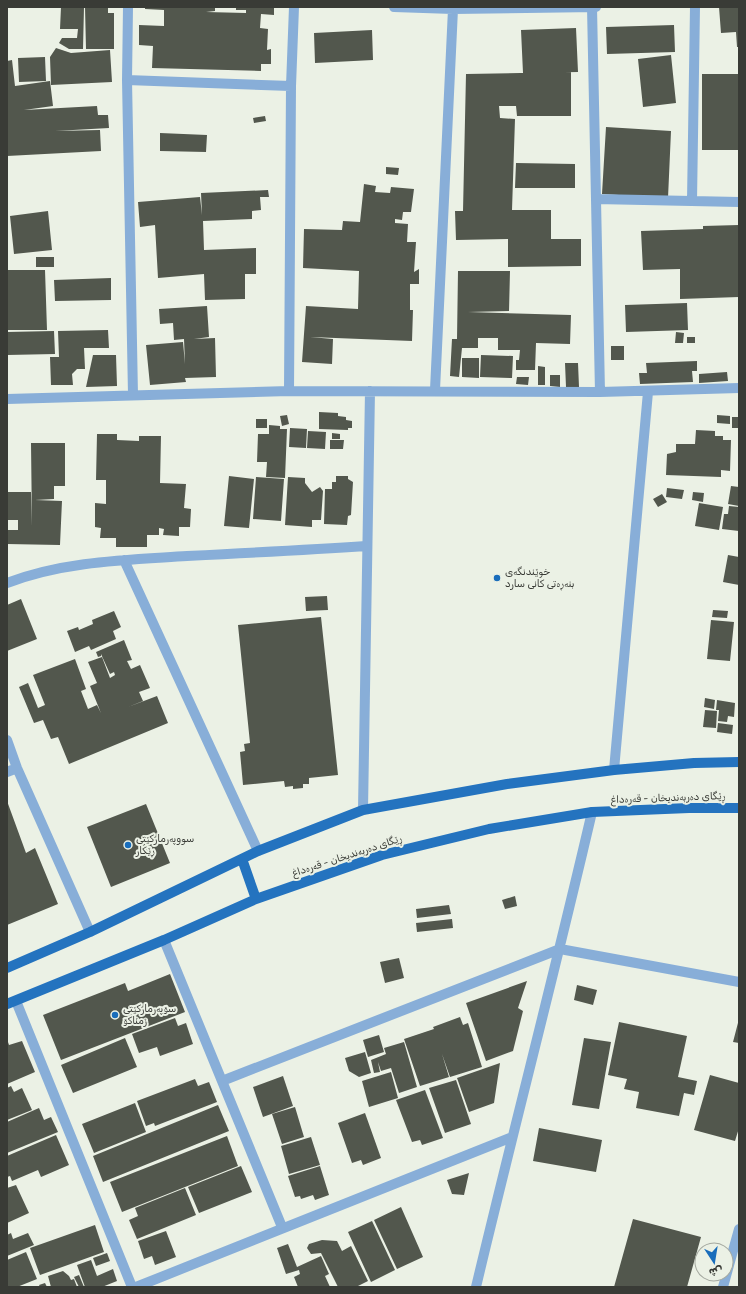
<svg xmlns="http://www.w3.org/2000/svg" width="746" height="1294" font-family="Rubik,'Noto Naskh Arabic',sans-serif">
  <rect width="100%" height="100%" fill="#ebf1e5"/>
  <!-- building -->
  <path fill="#52574d" d="M61,7H84L83,49H69L59,43L62,38H77L78,29H60Z
    M85,7H108V13H114V49H86Z
    M145,7H215V11L206,12L246,13V10H236V7H274V15L261,14L260,28L268,29L267,50L271,49V64H261V71L152,68L153,46L139,45V25L164,26V10L145,9Z
    M719,7H739V47H737L736,32L721,33Z
    M674,25L675,52L607,54L606,27Z
    M576,28L578,72L523,73L521,30Z
    M372,30L373,60L315,63L314,33Z
    M56,48L71,53L110,50L112,82L51,85L50,57Z
    M671,55L676,103L643,107L638,59Z
    M45,57L46,81L19,82L18,58Z
    M12,60L15,86L50,81L53,106L24,110L97,106L98,115H108L109,128L55,131L100,130L101,151L7,156V61Z
    M571,72V116H517L516,106H499L500,118L515,119L512,210H551V239H581V266L508,267V239L456,240L455,211H463L466,74Z
    M702,74H739V150H702Z
    M265,116L266,121L254,123L253,118Z
    M606,127L671,131L668,198L602,194Z
    M160,133L207,135L206,152L160,151Z
    M516,163L575,164V188H515Z
    M386,167L399,168L398,175L386,174Z
    M364,184L376,186L375,192L390,193L391,187L414,189L411,212H403L402,220L395,219V223L408,224L407,242H416L414,272L419,269V284H410V310H413L412,341L310,337L333,339L332,364L302,362L306,306L358,309L359,271L303,268L304,229L342,230L343,221L360,222Z
    M268,190L269,197H260L261,210L252,211V219L203,221L204,250L256,248V274H245V299L205,300L204,274L158,278L155,225L140,227L138,202L200,197L202,215L201,193Z
    M48,211L52,250L14,254L10,216Z
    M739,225V297L680,299V269L643,270L641,231L703,229V226Z
    M36,257H54V267H36Z
    M7,270H45L47,330H7Z
    M458,271H510L509,311L468,312L571,315L570,344L536,343L535,370H516V360H519L520,350H498V338H478V348H462L459,377L450,376L452,339H457Z
    M111,278V300L55,301L54,280Z
    M687,303L688,330L626,332L625,305Z
    M207,306L209,337L194,339L215,338L216,377L185,378L186,382L150,385L146,345L183,342L185,364L184,339L174,340L173,323L160,324L159,309Z
    M108,330L109,348H84L85,369H77L72,374L73,385H51L50,357H59L58,331Z
    M54,331L55,354L7,355V332Z
    M676,332L684,333L683,343H675Z
    M687,337H695V343H687Z
    M611,346H624V360H611Z
    M93,355H116L117,386L86,387Z
    M481,355L513,356L512,378L480,377Z
    M462,358H479V378L462,377Z
    M697,361V371H692L693,382L640,384L639,373H647L646,363Z
    M565,363H578L579,387H566Z
    M538,366L545,367V385H538Z
    M727,372L728,381L699,383V374Z
    M550,375H560V387L550,386Z
    M517,377H529L528,385L516,384Z
    M319,412L338,413V416L346,417V420L352,421V428H348V430L319,429Z
    M287,415L289,424L282,426L280,416Z
    M717,415L730,416V424L717,423Z
    M732,417H739V428H732Z
    M256,419H267V428H256Z
    M269,425L280,426V429H287L285,478L266,477L267,462H257L258,434H269Z
    M290,428L307,429L306,448L289,447Z
    M696,430L715,431V436H723V440H731L730,471L721,470V477L666,475L667,454L676,452V444H695Z
    M308,431L326,432L325,449L307,448Z
    M332,433L340,434V439H332Z
    M97,434H117V440L139,441V436H161L160,483L186,484L184,508L191,509L190,527H179V536L163,535L164,529L159,528V535H147V547H116V538H100L101,528L95,527V503L106,504V480H96Z
    M330,440H344L343,449H330Z
    M31,443H65V486H54V499L35,500L62,501L60,545L7,544V530H18V520H7V492H31L32,526Z
    M229,476L254,479L249,528L224,526Z
    M336,476H348V479L353,482L351,515L348,516L347,525L324,524L325,489H332V482H336Z
    M256,477L284,479L281,521L253,519Z
    M288,477L305,478V483L312,492L320,487L323,491L321,520H312V527L285,525Z
    M731,486L739,487V506L728,504Z
    M667,488L684,490L682,499L666,497Z
    M693,492L704,493L703,502L692,500Z
    M662,494L667,502L658,507L653,499Z
    M699,503L723,507L719,530L695,526Z
    M729,506L739,507V531L722,529L724,514H728Z
    M728,555L739,557V585L723,582Z
    M327,596L328,610L306,611L305,597Z
    M21,599L37,639L7,651V605Z
    M713,610L728,611L727,618L712,617Z
    M114,611L121,627L113,631L116,639L91,650L89,646L75,652L67,631L78,627L79,630L93,624L92,620Z
    M321,617L338,775L309,778V784H303V788L293,789V786L285,787L284,781L243,785L240,752L245,751L244,744L250,743L238,625Z
    M711,620L734,622L730,661L707,659Z
    M124,640L132,660L127,661L131,669L140,665L150,688L139,692L143,701L128,707L157,696L168,723L69,764L58,737L51,739L43,720L34,723L19,687L28,683L38,708L45,705L33,675L75,659L86,689L81,691L88,709L97,705L101,713L90,686L97,683L88,662L102,657L110,678L115,675L114,672L110,674L101,654V656L98,657L96,652Z
    M705,698L715,700L714,709L704,707Z
    M717,700L735,703L734,717L728,716L727,722L718,721L719,710H716Z
    M705,710L717,711L716,728L703,727Z
    M718,723L733,725L732,734L717,732Z
    M7,801L26,853L35,848L58,904L7,925Z
    M146,804L170,863L111,887L87,827Z
    M515,896L517,906L505,909L502,900Z
    M449,905L451,914L417,918L416,909Z
    M452,919L453,928L417,932L416,923Z
    M399,958L404,978L385,983L380,962Z
    M170,974L185,1012L61,1060L43,1015L125,983L128,991Z
    M527,981L518,1008L523,1011L513,1051L486,1061L466,1003Z
    M577,985L597,990L593,1005L574,1000Z
    M460,1017L463,1025L468,1023L482,1067L450,1077L442,1054L449,1077L420,1086L404,1039L434,1029L433,1027Z
    M175,1018L178,1026L186,1023L193,1044L160,1056L157,1047L139,1053L132,1034Z
    M739,1019V1043L733,1042Z
    M619,1022L687,1036L678,1077L697,1081L694,1095L684,1093L679,1116L636,1108L639,1092L624,1089L627,1079L608,1075Z
    M379,1035L384,1052L368,1057L363,1040Z
    M125,1038L137,1067L73,1093L61,1065Z
    M584,1038L611,1042L599,1109L572,1105Z
    M7,1039L9,1045L22,1041L35,1072L7,1084Z
    M404,1042L417,1087L399,1093L391,1068L381,1071L378,1062L380,1072L374,1073L371,1060L386,1054L384,1048Z
    M365,1052L371,1073L359,1077L349,1071L345,1058Z
    M500,1063L494,1103L469,1112L457,1078Z
    M391,1072L398,1098L369,1107L362,1081Z
    M710,1075L739,1083V1128L735,1141L694,1130Z
    M283,1076L293,1106L263,1117L253,1087Z
    M195,1079L198,1086L209,1082L217,1102L155,1126L154,1123L146,1126L137,1101Z
    M456,1080L471,1124L445,1133L429,1088Z
    M11,1086L14,1092L22,1088L32,1110L7,1120V1088Z
    M425,1090L443,1138L422,1145L420,1140L412,1142L396,1100Z
    M135,1103L146,1132L94,1153L82,1124Z
    M218,1105L229,1131L103,1182L93,1156Z
    M295,1107L304,1137L282,1144L272,1114Z
    M39,1108L44,1120L51,1117L58,1132L7,1153V1122Z
    M365,1113L381,1158L363,1165L361,1160L352,1163L338,1123Z
    M539,1128L602,1140L596,1172L533,1161Z
    M56,1135L69,1165L41,1177L38,1170L12,1181L10,1176L7,1177V1156Z
    M227,1136L238,1166L122,1212L110,1182Z
    M311,1137L320,1165L289,1174L281,1146Z
    M241,1166L252,1192L199,1213L188,1187Z
    M320,1166L329,1195L315,1200L313,1195L301,1199L300,1196L295,1197L288,1176Z
    M469,1173L464,1195L452,1194L447,1180Z
    M16,1185L29,1213L7,1223V1188Z
    M185,1188L196,1215L137,1239L129,1220L138,1216L135,1208Z
    M401,1207L423,1257L397,1269L374,1220Z
    M633,1219L701,1237L687,1287H614Z
    M372,1221L395,1270L371,1282L348,1232Z
    M95,1225L104,1252L40,1275L30,1248Z
    M166,1231L176,1257L155,1265L152,1256L144,1259L138,1241Z
    M11,1233L13,1239L28,1233L34,1245L7,1256V1235Z
    M322,1240L337,1241L342,1251L351,1246L368,1281L356,1287H338L321,1253L311,1254L307,1248L309,1244Z
    M288,1244L297,1267L321,1256L329,1274L325,1276L330,1287H298L294,1277L300,1274L299,1270L286,1274L277,1248Z
    M26,1252L37,1279L17,1287H7V1260Z
    M107,1253L110,1261L96,1266L93,1258Z
    M91,1260L97,1276L113,1269L117,1281L102,1287H85L77,1265Z
    M63,1271L69,1276L71,1280L74,1279L77,1287H51L48,1276Z
    M79,1275L84,1287H79L74,1277Z
    M45,1283L47,1287H40L39,1285Z"/>
  <g fill="none" stroke-linecap="round" stroke-linejoin="round">
    <!-- lane -->
    <path stroke="#88aed8" stroke-width="10" d="M723,1287L739,1229"/>
    <!-- street -->
    <path stroke="#88aed8" stroke-width="10" d="M128,7L127,80L133,395
      M394,7L453,9L596,7
      M592,7L600,392
      M127,80L291,86
      M596,199L739,202
      M692,201L695,7
      M435,390L453,9
      M289,391L291,86L294,7
      M7,399L289,391L600,392L739,388
      M124,560L258,851
      M7,583C64,561 127,560 187,556C247,553 307,550 366,546
      M7,740L17,768L90,932
      M614,770L648,392
      M7,772L17,768
      M363,810L370,391
      M164,940L282,1227
      M16,1001L132,1287
      M222,1081L560,949L739,982
      M136,1287L512,1137
      M476,1287C514,1128 555,971 592,812"/>
    <!-- primary -->
    <path stroke="#2473bf" stroke-width="10" d="M242,859L256,899
      M7,968L90,932L258,851L363,810L507,784L614,770L694,763L739,762
      M7,1004L164,940L256,899L382,855L489,829L592,812L689,808H739"/>
  </g>
  <!-- markers -->
  <g fill="#196dbb" stroke="#ebf1e5" stroke-width="1.5">
    <circle cx="497" cy="578" r="4"/>
    <circle cx="128" cy="845" r="4"/>
    <circle cx="115" cy="1015" r="4"/>
  </g>
  <g text-anchor="middle" dominant-baseline="central" stroke-width="4" stroke-linejoin="round" paint-order="stroke">
    <!-- poi labels -->
    <g font-size="10" fill="#393b36" stroke="#ebf1e5" text-anchor="start">
      <text x="505" y="572">خوێندنگەی<tspan x="505" dy="12">بنەڕەتی کانی سارد</tspan></text>
      <text x="136" y="839">سووپەرمارکێتی<tspan x="136" dy="12">ڕێکار</tspan></text>
      <text x="123" y="1009">سۆپەرمارکێتی<tspan x="123" dy="12">زمناکۆ</tspan></text>
    </g>
    <!-- street labels -->
    <g font-size="10" fill="#393b36" stroke="#ebf1e5">
      <text transform="translate(668 798) rotate(-2)">ڕێگای دەربەندیخان - قەرەداغ</text>
      <text transform="translate(347 856) rotate(-18)">ڕێگای دەربەندیخان - قەرەداغ</text>
    </g>
  </g>
  <!-- border -->
  <rect width="746" height="1294" fill="none" stroke="#393b36" stroke-width="16"/>
  <!-- north arrow -->
  <g transform="translate(714 1262) rotate(168)"><circle r="19" fill="#ebf1e5" stroke="#a4a89f"/>
  <path d="M0-3L7 15L0 10L-7 15Z" fill="#196dbb"/>
  <text y="-6" font-size="11" font-weight="bold" text-anchor="middle" fill="#393b36">ش</text>
  </g>
</svg>
